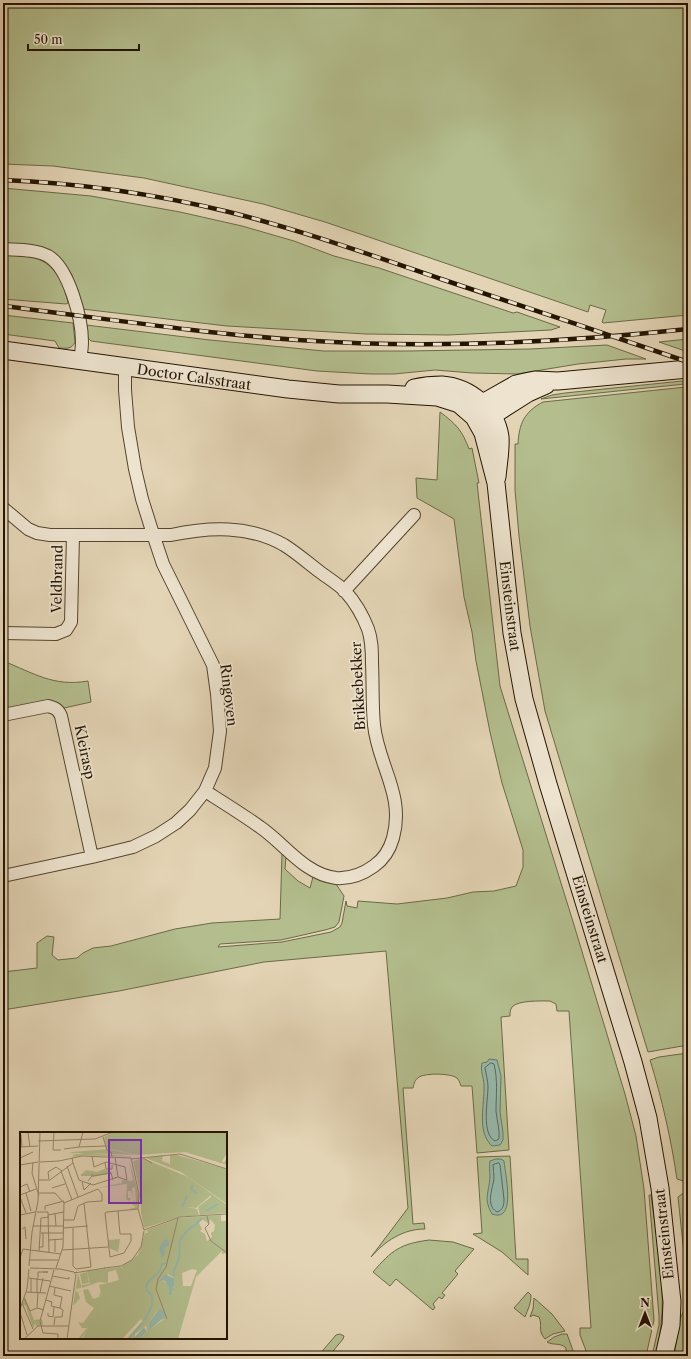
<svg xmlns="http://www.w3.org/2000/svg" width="691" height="1359" font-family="'Libre Caslon Text',serif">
  <rect width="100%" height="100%" fill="#e3d4b5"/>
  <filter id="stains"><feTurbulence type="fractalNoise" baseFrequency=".005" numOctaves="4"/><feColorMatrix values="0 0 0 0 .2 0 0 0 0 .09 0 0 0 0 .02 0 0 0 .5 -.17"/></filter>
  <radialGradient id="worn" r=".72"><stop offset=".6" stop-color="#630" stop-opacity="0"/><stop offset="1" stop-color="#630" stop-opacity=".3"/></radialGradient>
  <!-- green -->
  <path fill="#b3bd8d" stroke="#6c6946" d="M3,3H688V315L603,323L602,322L606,310L590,305L588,312L325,222L263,204L144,178L53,166L3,164Z
    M3,188L91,196L180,212L242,226L294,241L334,256L379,268L513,313L517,312L560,327L551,330L491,333L448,335L366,334L227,326L82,309L72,275L64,263L39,247L30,245L3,244Z
    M3,255C12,256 22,255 31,257C53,261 65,283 68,303L66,304L3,299Z
    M3,315L73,323L75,342C72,350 65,348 59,348L55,341L3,334Z
    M86,325L210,340L324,351H407L530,349L607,345L646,359H626L578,364L517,374L472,373L435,370L394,374H371L317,371L91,341L87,337Z
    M688,339V352L659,342Z
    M682,381L685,384L541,399L552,395L565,393Z
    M686,387L688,390V472L685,482L688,483V1045L648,1052L545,711L530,626L519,536L515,490V444H518C519,424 524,412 543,402Z
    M440,412C456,424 462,430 469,449L472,448L479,483H477L500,686L574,925L625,1094L636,1136L644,1189L654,1320L646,1356H588L580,1335V1328H591L569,1011H557L556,1004L550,1001C541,1001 518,1000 512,1007C510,1010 510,1013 510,1016L501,1017L509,1150L477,1153L472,1086H461C460,1083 459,1080 457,1078C451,1073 425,1073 419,1077C415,1080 414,1083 413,1088H403L413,1224L424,1223L425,1229C403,1229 385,1241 371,1257L408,1208L386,951L264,962L119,991L3,1010V972L37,968V943L47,936L54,937L52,955L58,960L77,958L83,953L93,948L111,946L175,929L212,923L280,919L282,854L286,856L285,869L298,881L310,888L313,877L336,884L344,896L339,922L335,927L325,930L281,940L220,944L218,947L282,942L331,932L340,927L342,923L346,901L347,906L357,908L358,901L397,904L447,898L473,892L494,891L516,886L523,867V850L502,783L490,732L476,661L472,632L464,597L454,519L417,498L416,478L437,480Z
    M3,661C34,673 53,687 88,681L91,702L64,708L60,704L51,701L3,710Z
    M688,1053V1182H686L677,1179C671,1139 662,1099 650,1060L659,1057Z
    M510,1156L516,1259H528V1275L502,1252L473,1234L482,1233L477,1157Z
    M686,1191H688V1292L678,1197Z
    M649,1195H651C656,1234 664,1274 662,1313C661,1328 659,1342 656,1356H652L659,1325V1316Z
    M429,1240L453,1242L474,1249L455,1271L458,1274L442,1293L445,1295L442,1299L439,1297L433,1304L435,1307L433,1310L396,1279L390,1286L373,1272C392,1250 400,1244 429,1240Z
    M528,1292L531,1295C531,1304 528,1309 525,1317L514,1308Z
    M534,1298L552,1314L565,1331L553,1334L545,1339C537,1330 543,1326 539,1317L533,1315L530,1317L533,1309Z
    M684,1310L688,1356H674L680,1319Z
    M340,1334L344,1336L343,1339L329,1356H318L336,1335Z
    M562,1334H567L575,1356H561L566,1352V1348C560,1342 554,1346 547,1342L554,1337Z"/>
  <!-- water -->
  <path fill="#96b8aa" stroke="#687766" d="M489,1059L497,1060L501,1076L500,1112L503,1132V1140L500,1145L492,1146C476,1131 485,1104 484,1085C484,1078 480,1071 482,1063L487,1062Z
    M496,1159H501L504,1161C505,1174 517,1223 492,1214C483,1198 489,1193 490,1177C490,1171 489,1166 490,1161Z"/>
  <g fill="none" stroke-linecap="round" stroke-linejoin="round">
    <!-- shore -->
    <path stroke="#5d6655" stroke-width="1" d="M491,1063L494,1064C498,1080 496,1095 496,1111C497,1121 500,1130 499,1139L495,1141C481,1134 488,1100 488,1087C488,1081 486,1074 485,1068Z
      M499,1163L500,1165L504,1199C504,1205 503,1210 497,1212C485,1205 493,1188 494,1178C494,1174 493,1169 493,1165Z"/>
    <defs>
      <path id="street" d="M3,249C17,250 35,249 48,256C69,268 82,319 82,342C82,348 81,354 80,361
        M3,508L28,529L37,533L50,535H171C209,527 249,525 284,545C297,553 308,563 320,572C328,578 338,584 345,591C354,601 363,616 368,629C372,640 372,651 372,663C373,683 372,704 374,725C378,765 405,795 393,838C390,849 384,859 374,866C363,874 350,879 336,878C304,874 285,844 260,827C242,814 224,803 205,791
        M344,591L414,515
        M3,633L56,634L66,630L71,622L73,535
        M3,715L48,706C55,708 58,709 61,716L92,857
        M3,876L92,857L133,847L156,836L176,823L190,810L205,791L215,768L220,731L217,694L213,665L163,564L153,534L142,499L135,469L128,427L125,390V367"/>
      <path id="secondary" d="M3,350L288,389L339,394H387L437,397L459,404L474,417L483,433L496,483L512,633L524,699L548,784L633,1062L648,1118L660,1188L672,1302L671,1325L664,1356
        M414,388C423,386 433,385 442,385C470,387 496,409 500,437C501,450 498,464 497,477
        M474,417L483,404L488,400L516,384L525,382L535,380L558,381L688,369
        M481,417L492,416L528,393L546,385"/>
    </defs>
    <!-- street casing -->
    <use href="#street" stroke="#54452d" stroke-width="14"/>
    <!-- secondary casing -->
    <use href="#secondary" stroke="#241500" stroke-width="19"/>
    <!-- street -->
    <use href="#street" stroke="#ede3cf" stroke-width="12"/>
    <!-- secondary -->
    <use href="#secondary" stroke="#ede3cf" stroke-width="17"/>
    <defs>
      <path id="rail" d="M3,180C79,183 155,194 229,212C301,230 371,255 441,279C523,306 606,334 688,362
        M3,306C101,318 199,333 298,340C428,349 558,343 688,329"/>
    </defs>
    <!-- rail casing -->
    <use href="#rail" stroke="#241500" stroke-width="4.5"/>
    <!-- rail -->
    <use href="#rail" stroke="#ede3cf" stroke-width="3" stroke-dasharray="9" stroke-linecap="butt"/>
  </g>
  <g text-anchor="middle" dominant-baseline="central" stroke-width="3.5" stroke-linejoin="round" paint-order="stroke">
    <!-- street labels -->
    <g font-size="14" fill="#241500" stroke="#ede3cf">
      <text transform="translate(194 377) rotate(8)">Doctor Calsstraat</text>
      <text transform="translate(57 579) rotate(-89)">Veldbrand</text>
      <text transform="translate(510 606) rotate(83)">Einsteinstraat</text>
      <text transform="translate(358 686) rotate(-93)">Brikkebekker</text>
      <text transform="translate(229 695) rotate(83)">Ringoven</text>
      <text transform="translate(85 752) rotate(78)">Kleirasp</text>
      <text transform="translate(590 919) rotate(73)">Einsteinstraat</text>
      <text transform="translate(664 1234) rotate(-96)">Einsteinstraat</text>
    </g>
  </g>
  <!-- overview -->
  <g transform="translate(20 1132)">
    <rect width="207" height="207" fill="#e3d4b5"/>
    <path d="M94,0H207V21L202,29L203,31L207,27V33L165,20V18V20L117,23L86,16L84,5ZM89,17L115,23L66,21L119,25L64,23L52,25L54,23H50L65,21H50L52,20ZM143,23L142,29L150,32V23H157L207,37V72L161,40L126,26ZM122,26L168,45L207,73V81L180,83L178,75L191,65V63L176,76L167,75L177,77L179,83L160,85L124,96L121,81V63L113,29ZM109,27L119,64L117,77H110L116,75L111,72L115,71L113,68L116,70L115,55L112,56L113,67L111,59H108V66H111L109,69L106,67L107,52L78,56L102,51V48L113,49ZM85,37L93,41L72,45L71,42H62L66,38L77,40ZM201,83V89H207V121L202,122V119L176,145L158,207H118L127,200L126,194L115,202V207H107L123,190L121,187L102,207H62L68,196L61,207H58L67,196H62L58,190L63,191L74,176L66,170L63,158L68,157L73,167L79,165L80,160L82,165L79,153L88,151L79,150L62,156L61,153V156L56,157V160L62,159L64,164L62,159L58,160L60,166L53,174L58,141L61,153L70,152L67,139L100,135L105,138L101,135L118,123L125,101H128L127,98L159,86ZM182,87L189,92L190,87L195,93L194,99L191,101L192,105L187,109L185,102L180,99L182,97L179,91ZM172,137L177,138L171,154H163L162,141ZM96,138L99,148L88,151V140ZM148,142L155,147L152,163H150L149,153L142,148ZM137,179L143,188L129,198L128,192ZM100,107L98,120L89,116L88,108ZM67,140L69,151L62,152L60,142ZM5,165L14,188L22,187L23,193L16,194L15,191L13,196L6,174L2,172Z" fill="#b3bd8d" fill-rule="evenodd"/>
    <path d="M145,107L149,108V113L145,116L144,113L145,121L142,127L139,116ZM145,142L155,147L152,163H149V155L145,149L142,148L138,150ZM140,176L146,184L129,198L128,192ZM124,195L127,200L118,207L114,206Z" fill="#96b8aa"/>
    <path fill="none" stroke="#96b8aa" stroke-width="2" d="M173,53L171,57L177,62M162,75L167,64M186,79L198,72M154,144V139L159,126L160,108L167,99L183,86M126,156L128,150L140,139L142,132L146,131M124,189L132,174V164L126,157M108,207L123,190"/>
    <path fill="none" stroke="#97886d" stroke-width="1" d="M34,0L33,18H41M8,1L10,15M1,3L2,15M83,5L87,18L91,20L92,25M18,9L75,7L93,0M0,15L18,14M59,15L86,14M59,15L63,0M44,17L59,15M72,24L74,35L86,30L105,35L107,48L98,45M121,25L132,31M0,26L13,20M111,27L160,22L207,37M20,30L39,29L62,24L111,26L119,62L118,77L124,98M85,30L86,37H92V33M13,31L12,41L19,64M53,31L59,48L73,53L98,45L95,25M0,33L18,30M47,34L58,65M41,39L52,68M61,43H73L68,49M73,44L91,41L93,48M29,47L28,40L36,35L42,39M19,48H30L53,31L52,26M62,50L64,58L71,51M0,55L7,52L10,60M32,56L45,52M6,61L11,79M19,61H35L44,71L43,115L36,136M0,63L16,57M0,65L6,81M25,78V74L44,69M98,79L100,102H111V109L104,121L90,125L85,81L87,80L118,77M17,80H28L29,120M35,81L36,94M0,83L15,80M28,83L44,80M187,84L189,92L185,96L191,109L207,121M44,88H54L58,74L67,70L82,69V62L78,57L44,71M13,94H43M43,96L68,94M53,96V134L56,137L71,135L64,71M2,97L5,95L6,107M124,98L160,85L207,82M21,101H43M35,107V120M29,108L43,107M19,115H23V101M42,118L88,115M19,119L21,86L29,85M0,126L3,117L41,122M9,128H38M9,134L12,100L18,69L20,0M10,136L40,137M84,136L101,134L112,128L121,115L124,99M40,137L54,140M34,138L20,189L23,201L38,202V207M57,140L54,141L85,136M32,144L49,147V145M9,146L30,149M11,146V160M17,146V161M18,146V140H28H23M29,154L51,159M6,160L26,161M20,161L23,146M4,166L10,179L17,176L24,178M26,168L32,170L31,174L40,176M2,171L13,197M17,176L18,161M0,177L7,157L9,137M0,180L7,203M28,181V184L33,185L34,175M147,187L136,157L138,147L146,135L158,86M34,193L35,185H42L43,178L40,176L42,165L34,163L35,156M4,207L18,194H49M47,207L56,142"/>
    <path fill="#7b2cbf" fill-opacity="0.15" stroke="#7b2cbf" stroke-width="2" d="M89,8H121V71H89Z"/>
    <rect width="207" height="207" fill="none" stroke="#241500" stroke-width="2"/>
  </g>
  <!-- margin -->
  <rect width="691" height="1359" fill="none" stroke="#e3d4b5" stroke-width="16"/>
  <rect x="4" y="4" width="683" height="1351" fill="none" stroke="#241500" stroke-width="2"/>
  <rect x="8" y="8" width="675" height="1343" fill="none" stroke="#241500"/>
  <!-- north arrow -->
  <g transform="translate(645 1313)" stroke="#ede3cf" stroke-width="3" paint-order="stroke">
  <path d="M0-3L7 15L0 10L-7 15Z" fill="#241500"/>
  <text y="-6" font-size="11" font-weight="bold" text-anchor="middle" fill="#241500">N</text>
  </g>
  <!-- scale -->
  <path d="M28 44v6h111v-6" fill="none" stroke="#241500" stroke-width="2"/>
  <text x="34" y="44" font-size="12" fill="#241500" stroke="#ede3cf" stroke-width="3" paint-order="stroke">50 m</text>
  <rect width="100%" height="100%" filter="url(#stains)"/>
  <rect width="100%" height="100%" fill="url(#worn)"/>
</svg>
